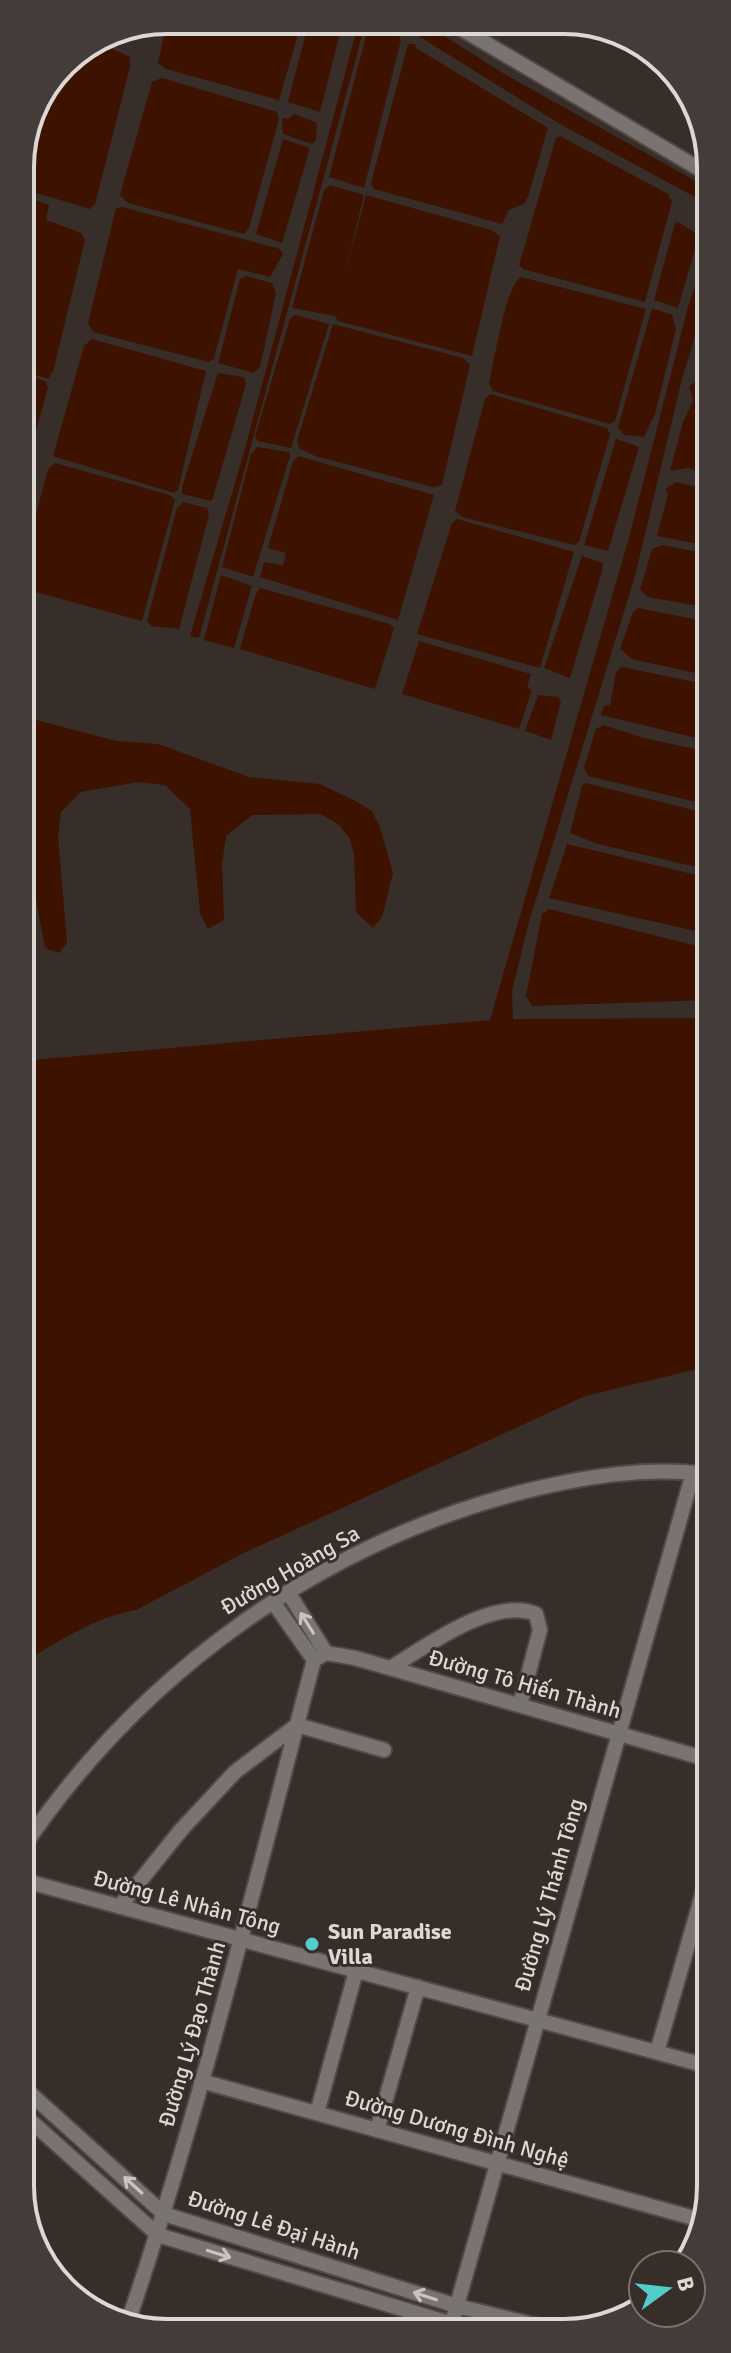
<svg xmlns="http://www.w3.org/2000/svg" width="731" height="2353" font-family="Signika,sans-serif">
  <rect width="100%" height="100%" fill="#372e2a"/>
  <!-- water -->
  <path fill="#3d1200" d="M167,20L302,21L279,100L166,69L158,63Z
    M309,21H343L320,112L288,102Z
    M359,21H366L199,638L190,636L244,452Z
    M377,22L399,35L401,40L364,188L329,177L367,32L370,23Z
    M396,22H422L506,75L708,188V208L695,197L560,124Z
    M102,44L130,57V67L95,204L90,209L20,188C20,141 32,92 68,59C76,51 92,48 102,44Z
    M408,44H415L416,48L548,128L528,197L524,204L509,210L502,224L374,189L371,183Z
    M162,78L277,112L279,119L249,228L244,234L128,203L120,195L152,82Z
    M294,114L317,123L316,140L312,144L283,134L282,118L288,119Z
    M560,136L668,194L672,202L645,302L523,269L519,265L556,138Z
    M283,139L310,148L282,243L256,234Z
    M330,185L364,195L345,273L366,195L491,230L500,236L472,356L338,321L335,316L292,308L324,190Z
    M20,195L49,205L46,220L81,233L85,240L53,372L48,379L21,370Z
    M122,207L280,249L283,254L270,277L238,269L214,358L209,362L93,332L88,323L116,208Z
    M678,222L699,235L678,308L654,300L675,223Z
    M708,248V293L682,379L635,576L529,922L512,991L513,1019L709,1018L710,1366L585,1396L242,1554L136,1610C95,1617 56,1642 22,1664L21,1061L490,1020L630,534L688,307Z
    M246,276L272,283L276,293L260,367L254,373L218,363L240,279Z
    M521,277L646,309L615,421L610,424L493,391L489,384C494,363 505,287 521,277Z
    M652,308L672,315L676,329L655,414L644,437L624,435L618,427Z
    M295,315L329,324L291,448L258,441L255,436L290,319Z
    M333,324L463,358L470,365L442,485L433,487L315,456L299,448L297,441Z
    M92,339L206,371L178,490L174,493L53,456L84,346Z
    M218,373L244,377L246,384L212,501L182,494V487Z
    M21,374L45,381L48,387L21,486Z
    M702,378L709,380V475L689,468L670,471L683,422L693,401L689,386Z
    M490,394L607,428L610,434L579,542L574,545L462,517L455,511L485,399Z
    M616,439L639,447L608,551L584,545Z
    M257,447L289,452L290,456L253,577L222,567L251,454Z
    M298,456L434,495L398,620L260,577L264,562L283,565L286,553L268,548L293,461Z
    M55,463L170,495L175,500L142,621L21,588V571L48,469Z
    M676,482L709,490V546L657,536L668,494L665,489Z
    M183,502L207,508L209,515L179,629L152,626L147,621L177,508Z
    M457,519L574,552L540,668L417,634L452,523Z
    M662,545L709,554V608L648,597L640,590L652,549Z
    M582,556L603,563L602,571L570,678L544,668Z
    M221,575L252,586L234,648L204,640Z
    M260,588L390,624L394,628L375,689L240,649L255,596Z
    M638,608L709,622V676L632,659L620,649L633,612Z
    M419,641L531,674L527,687L532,690L519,729L402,694Z
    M622,667L709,685V741L601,715L604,706L610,705L616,672Z
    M538,695L558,697L561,701L551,740L525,731Z
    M21,716L116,741L158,744L249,777L320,784L357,802L372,811L380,827L393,873L382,917L373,928L356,912L354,854L350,839L338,824L321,814L252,815L226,836L222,864L224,920L208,929L200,913L190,809L165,785L138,782L81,792L61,812L58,836L67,943L59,953L45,948L21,817Z
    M603,725L644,738L709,752V805L588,776L584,767L596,729Z
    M586,783L709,814V870L598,844L570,833L582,786Z
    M567,844L709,878V934L549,898Z
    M549,909L709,949V1000L532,1006L526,996L542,914Z"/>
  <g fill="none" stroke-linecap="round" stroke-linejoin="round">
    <defs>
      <path id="street" d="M450,22L708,174
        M288,1592L326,1653
        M273,1602L314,1660
        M314,1660L326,1653L355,1658L710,1760
        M390,1668C427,1646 493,1596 536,1614L540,1630L520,1705
        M22,1849C141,1672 323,1541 530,1490C589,1476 650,1466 710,1475
        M22,1880L711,2067
        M120,1906L181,1830L235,1772L297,1725L384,1750
        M657,2052L710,1868
        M201,2081L701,2220
        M23,2087L164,2214L457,2306L555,2330
        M317,2113L356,1971
        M23,2114L158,2235L472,2330
        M377,2130L418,1987
        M127,2325C201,2107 255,1882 314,1660
        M450,2330L693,1473"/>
    </defs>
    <!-- street casing -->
    <use href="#street" stroke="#524945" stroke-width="18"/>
    <!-- street -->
    <use href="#street" stroke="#797472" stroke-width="14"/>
  </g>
  <!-- one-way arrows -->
  <defs><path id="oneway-shaft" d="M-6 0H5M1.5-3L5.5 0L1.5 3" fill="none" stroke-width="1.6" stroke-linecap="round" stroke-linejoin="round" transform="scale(2)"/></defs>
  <g stroke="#cac4c1">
    <use href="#oneway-shaft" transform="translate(307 1623) rotate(-122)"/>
    <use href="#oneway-shaft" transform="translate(133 2185) rotate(-138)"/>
    <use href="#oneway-shaft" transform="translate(219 2254) rotate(17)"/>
    <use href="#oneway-shaft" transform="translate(425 2296) rotate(-162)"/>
  </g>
  <!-- markers -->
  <circle fill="#52cdcc" stroke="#372e2a" stroke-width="3" cx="312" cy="1944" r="8"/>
  <g text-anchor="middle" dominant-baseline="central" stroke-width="6" stroke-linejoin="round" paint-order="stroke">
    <!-- street labels -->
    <g font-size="22" fill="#ded8d5" stroke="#372e2a">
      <text transform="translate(290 1570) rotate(-30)">Đường Hoàng Sa</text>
      <text transform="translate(525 1684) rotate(16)">Đường Tô Hiến Thành</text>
      <text transform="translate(549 1895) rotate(-74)">Đường Lý Thánh Tông</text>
      <text transform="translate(187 1902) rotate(15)">Đường Lê Nhân Tông</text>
      <text transform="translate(192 2034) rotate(-74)">Đường Lý Đạo Thành</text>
      <text transform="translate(457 2129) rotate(16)">Đường Dương Đình Nghệ</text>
      <text transform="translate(274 2225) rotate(18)">Đường Lê Đại Hành</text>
    </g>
    <!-- poi labels -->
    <g font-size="22" font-weight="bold" fill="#ded8d5" stroke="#372e2a" text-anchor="start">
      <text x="328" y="1931">Sun Paradise<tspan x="328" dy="25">Villa</tspan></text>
    </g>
  </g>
  <!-- crop -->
  <path d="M0 0H731V2353H0ZM167 34H564A133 133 0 0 1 697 167V2186A133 133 0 0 1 564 2319H167A133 133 0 0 1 34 2186V167A133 133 0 0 1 167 34Z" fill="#443c38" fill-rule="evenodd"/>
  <path fill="none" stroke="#ded8d5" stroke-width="4" d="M167 34H564A133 133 0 0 1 697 167V2186A133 133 0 0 1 564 2319H167A133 133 0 0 1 34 2186V167A133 133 0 0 1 167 34Z"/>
  <!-- north arrow -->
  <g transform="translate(667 2289) rotate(75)"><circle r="38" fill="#372e2a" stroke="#7a726e" stroke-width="2"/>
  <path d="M0-6L14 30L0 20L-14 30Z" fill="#52cdcc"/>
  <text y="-12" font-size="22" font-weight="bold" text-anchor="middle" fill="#ded8d5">B</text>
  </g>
</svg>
